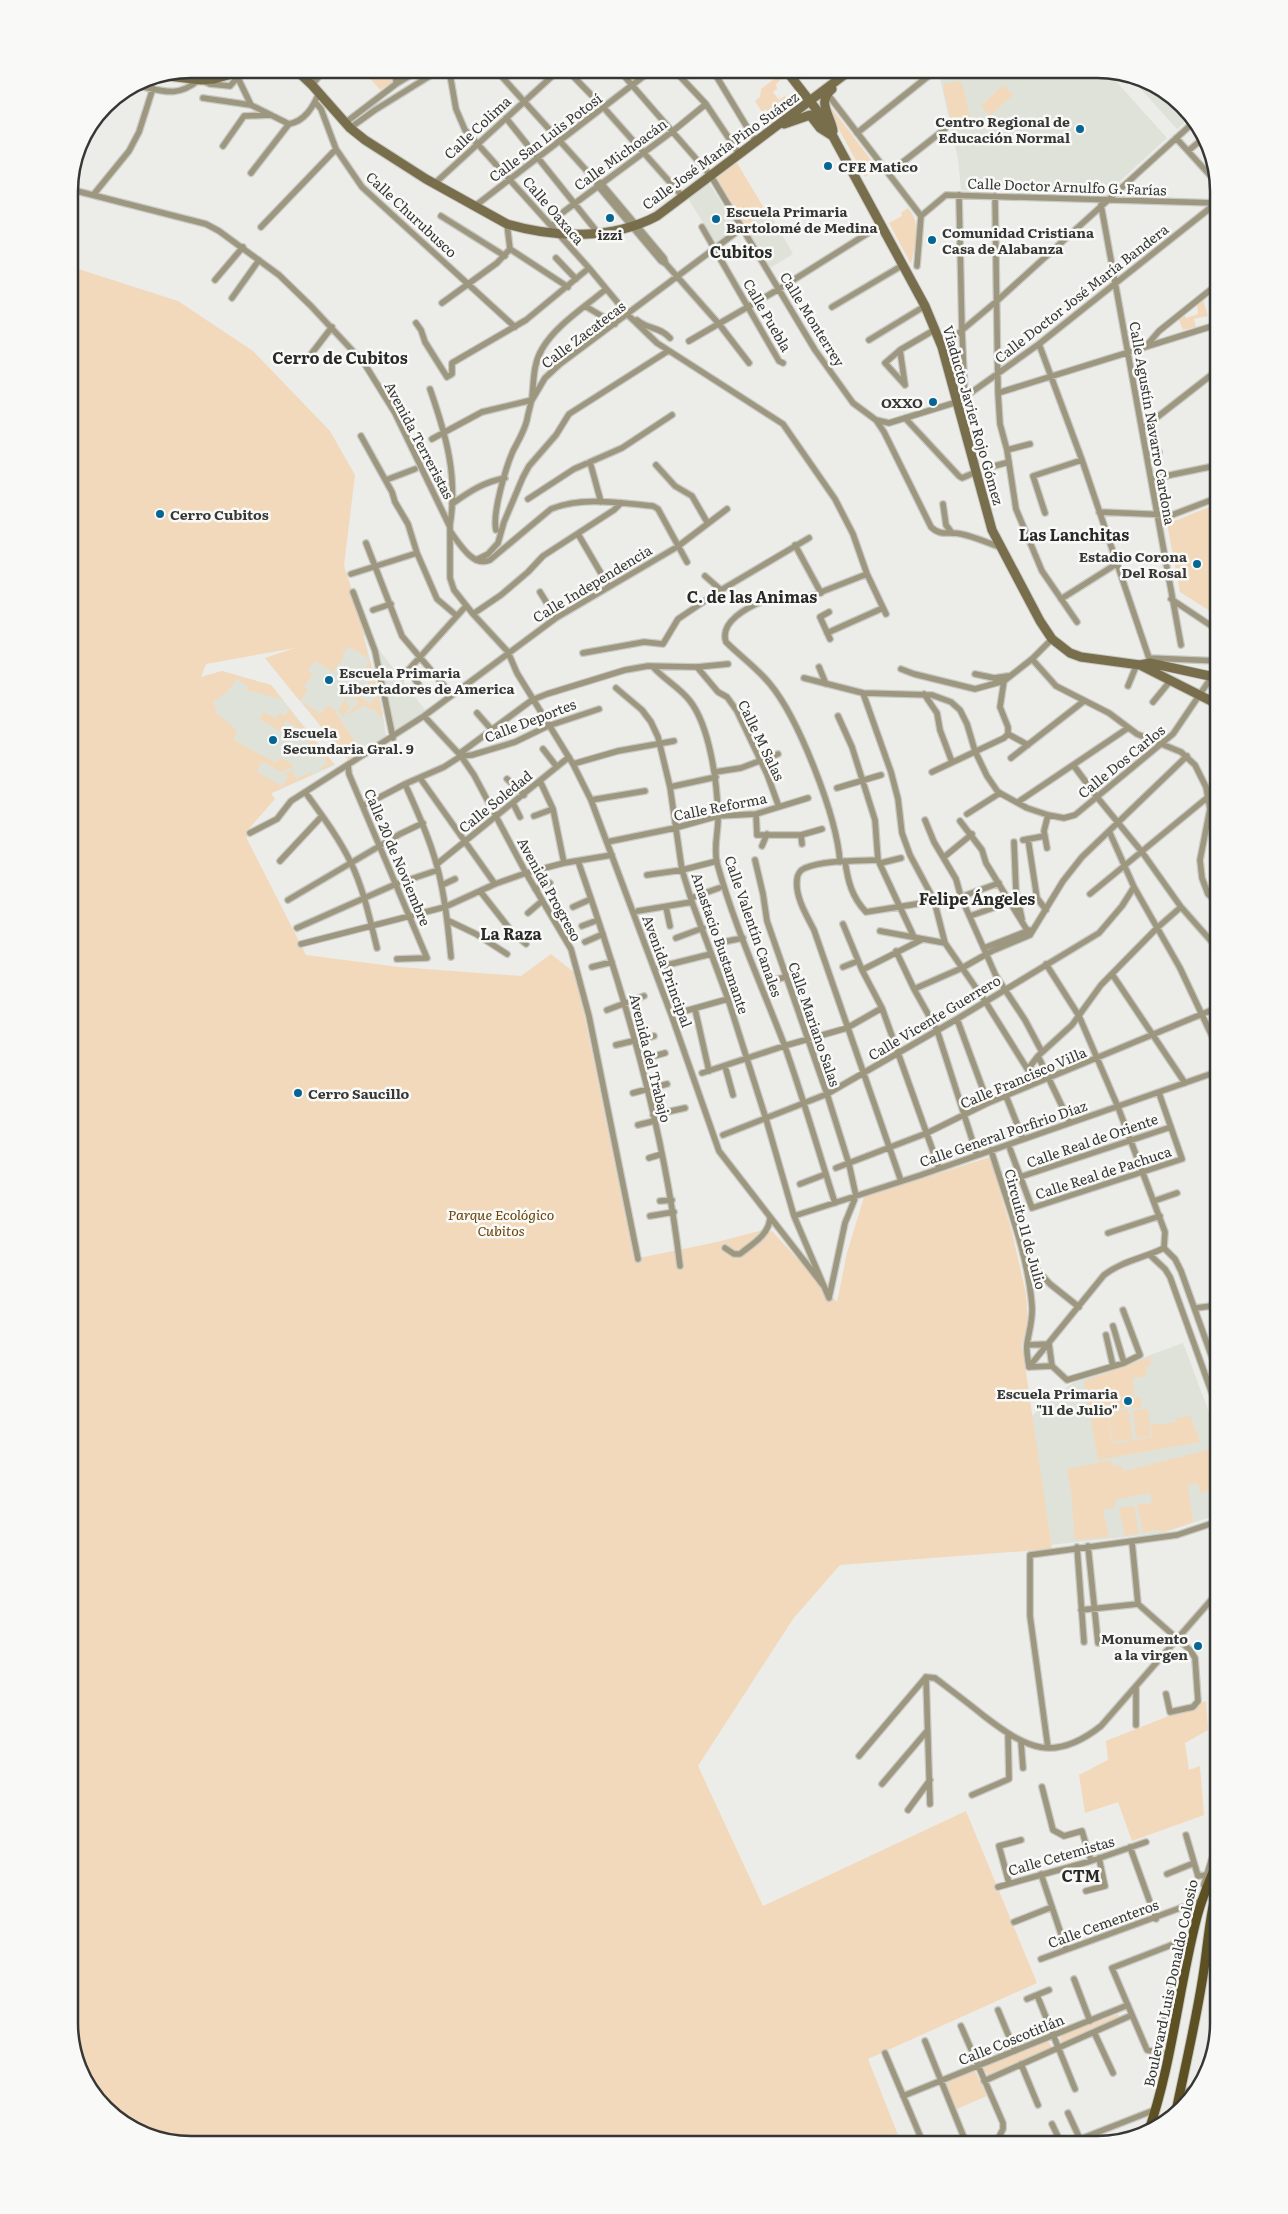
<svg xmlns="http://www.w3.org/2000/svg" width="1288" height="2214" font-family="Literata,serif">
  <rect width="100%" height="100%" fill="#ecece9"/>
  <!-- built -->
  <path fill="#dfe2d8" d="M938,69H1105L1167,138L1107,193L1018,191L1012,185L1006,191L961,190L958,159Z
    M1130,77L1165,89L1190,118L1177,129Z
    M709,183L738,229L716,243L687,197Z
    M769,212L793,254L770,268L745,226Z
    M362,629L381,702L386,737L348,760L265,658Z
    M377,647L426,711L395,732Z
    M222,671L271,685L335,765L270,794L188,681Z
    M1183,1343L1219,1439V1514L1163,1533L1040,1546L1028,1419L1073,1383Z"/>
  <!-- green -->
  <path fill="#f3d9bc" d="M362,69H418L380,90Z
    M779,75L782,78L776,84L777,89L773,92L779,100L785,96L788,99L794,94L801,102L786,113L780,105L769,113L766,109L762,112L755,101L760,97L761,89Z
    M959,81L962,83L972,124L971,127L956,130L953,128L943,87L945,84Z
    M1003,85L1013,95L990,116L981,106Z
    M828,103L877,168L865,177L836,124Z
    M737,163L767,213L745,226L716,177Z
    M908,208C922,224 915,244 911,264L889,223L902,216L901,213Z
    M69,266L178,301L253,351L330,431L355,475L344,566L367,635L363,636L369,659L349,646L342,655L344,657L333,672L315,661L308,671L313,674L304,687L308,690L300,701L265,658L295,648L206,664L201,677L222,671L271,685L283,700C270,697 259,692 246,690L248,686L237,679L228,691L213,702L217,712L216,713L237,730L234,740L276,763L280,757L294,766L281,772L262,761L257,772L282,786L288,777L283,774L292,770L296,779L311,772L312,775L271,793L275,799L247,831V839L306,955L399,967L521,976L551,954L576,974L634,1259L717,1242L767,1229L766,1232L772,1231L837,1302L847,1253L864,1197L990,1157L1012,1232L1026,1294L1028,1322L1022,1345L1052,1549L840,1565L793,1619L698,1766L763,1906L966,1811L1037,1983L868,2059L902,2145H183L123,2125L81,2077L69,2023Z
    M1203,300L1208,316L1194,319L1196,327L1183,330L1178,317L1184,314L1186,318L1198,314L1197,304Z
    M1219,503V518L1213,520L1219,518V617L1180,592L1167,524Z
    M370,661L383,716H379L375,709L373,710L364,705L346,716L359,702L350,695L345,703L350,706L343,717L339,711L349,690L371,704L376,696L358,683L366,687L370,680L363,675L367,670L365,668Z
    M301,701L320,714L326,707L329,706L333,708L361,751L348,760Z
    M289,709L310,735L286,721L280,731L259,719L263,712L277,719L279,713L285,716Z
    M312,737L334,764L321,770L320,768L327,764L323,754L313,758L307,746Z
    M1150,1357L1151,1365L1145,1368L1147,1376L1133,1378L1134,1398H1141V1408L1128,1407L1107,1410L1112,1444L1152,1437L1151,1425L1176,1422V1418L1191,1416C1193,1426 1198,1432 1200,1442L1098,1460L1084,1381Z
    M1128,1409L1133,1439L1113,1442L1108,1412Z
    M1148,1409L1151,1436L1136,1438L1133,1410Z
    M1219,1447V1487L1200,1493L1198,1483L1188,1485L1193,1522L1163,1532L1157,1530L1143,1533L1137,1505L1152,1503L1150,1493L1115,1500V1507L1103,1510L1109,1537L1075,1540L1071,1492L1067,1469L1112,1460L1113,1467L1121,1465L1124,1471Z
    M1134,1506L1139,1533L1125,1536L1119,1508Z
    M1206,1701L1208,1730L1185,1743L1189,1770L1200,1766L1204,1815L1132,1841L1118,1802L1085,1813L1079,1775L1108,1760L1106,1741Z
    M1118,2014L1119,2017L1063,2042L1060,2041L1061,2036Z
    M1048,2041L1051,2046L1050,2048L988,2075L984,2071V2066Z
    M975,2071L987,2096L957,2109L944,2082Z"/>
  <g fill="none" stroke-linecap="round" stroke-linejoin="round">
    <defs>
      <path id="minor" d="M396,69V84
        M449,69L456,109L465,130L589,268L628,315L657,343L783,424L835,499L853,534L867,574L886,614
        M499,69L503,78L595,180L601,183L664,258L666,264
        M566,69L604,108L683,197
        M618,69L711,176L815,350L853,403L876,420L884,432L931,527C941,537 949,531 961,534C975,537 988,543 1000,547
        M673,69L706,104L740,155
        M712,69L756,142
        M237,76L251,105
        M203,81L210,84L230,86L238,77
        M134,85C161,90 176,99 199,80
        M312,85L325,69
        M826,92L921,216
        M203,98L251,105L289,124
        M315,102L321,109L336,149L362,187L515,327
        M506,118L598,233
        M345,123L396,84L421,69
        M289,124C305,121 313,107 319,93
        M350,128L375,110L441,69
        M857,133L931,74
        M1176,138L1218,184
        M223,146L244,116L271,115
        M77,148L95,119
        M1188,151L1206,136
        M251,173L289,124
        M889,173L945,129
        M595,180L598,186L661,261L666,264L719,324L749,363
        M434,184L560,69
        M69,189L206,224L219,231L279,275L311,306L364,363L395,413L450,527V578L454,590L473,614L508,652L517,673L573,764L591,800L671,1014L719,1151L823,1285
        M94,194L129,151L139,132L153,88
        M959,195L962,332L965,397
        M995,196L998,393L1000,424L1007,450L1016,509L1042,571L1077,622
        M1101,205L1181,645
        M475,206L653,69
        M441,216L505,256
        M921,216L946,195L1216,203
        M261,227L336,149
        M552,227L558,216L574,204L673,131L706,104
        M702,227L779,361L783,363
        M510,249L568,287
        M556,258L576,279
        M917,266L921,216
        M215,280L243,247
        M232,298L259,260
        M442,303L497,263L510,249L507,224
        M585,306L615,324
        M832,307L903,265
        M637,320C649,330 659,326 670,338
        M416,323L421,330L425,342L447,377L452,374V363L526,320L589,268
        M869,340L925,306
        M689,341L779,289L881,225
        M1039,344L1082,460L1149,658L1150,665
        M1147,345L1159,331L1219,283
        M942,347L998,300L1194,122
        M900,350L905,385
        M305,362L332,327
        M905,385L885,363L900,350L936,329
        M430,389C446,435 458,476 450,525
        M998,393L1219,324
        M905,418L959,476L962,478L976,472
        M876,420L889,423L957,402L965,397L1039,344L1219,201
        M1142,429L1219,369
        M361,436L392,492L395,502L408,524L417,553L437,599L457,616
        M432,439L482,412L532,400L545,378L560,364L742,228
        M1007,450L1030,444
        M1147,454L1159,452
        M590,462L601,502
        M656,465L675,486L692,496L707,522
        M987,468L1009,462
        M1151,479L1219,465
        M386,480L415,469
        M528,499L574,469L622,448L672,415
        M452,504C470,491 484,482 505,478
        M943,504L946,525L952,533
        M1099,512L1172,515L1219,497
        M1045,513L1033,476L1082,460
        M496,530C492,513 506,467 513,451C518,441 524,432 527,420C528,413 531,405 532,397C534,380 533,364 542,349C556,325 585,307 606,289
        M450,531C459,543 473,568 490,560L551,509C582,496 621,503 653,506L658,509L687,562
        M578,534L609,587
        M1084,539L1109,540
        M366,543L402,636L452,695
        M795,545L821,593
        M476,560L488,554L498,543L504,522L523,477L529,466L556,435L569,414L668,351
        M351,574L417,553
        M705,576L721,590
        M353,592L375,651L393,738
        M540,592L556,618
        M1061,599L1118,563
        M1171,599L1219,631
        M373,610L391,604
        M829,612L820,617L830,639
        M473,614L501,595L528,572L543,556L614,510L621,503
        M827,633L883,608
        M583,653L644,642L663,644L678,619L721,590L809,538
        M1149,658L1219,661
        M1032,659L1056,686L1109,713L1137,734L1181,752L1195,765L1206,787L1210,809L1200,860L1202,878L1208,894L1219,904
        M697,667L718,692L727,697L737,711L767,774L779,807
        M819,667L826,684
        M654,668C665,680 680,688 690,701C710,727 717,782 718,814C719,831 713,846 717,863C734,925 761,984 784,1044C803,1097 818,1150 835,1203
        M901,669L914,674L975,689L1004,681
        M408,670L419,685
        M975,674L994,678L1008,676
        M402,677L466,606
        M804,678L863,693L932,695L951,702L960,710L967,724L975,751L987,776L998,792L1027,808L1048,815L1064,818L1075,815L1173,734L1213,675
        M1128,686L1137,664
        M616,688L642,710L651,722L658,737L670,787L682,870L692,902L728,999L766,1119L794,1216L829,1298
        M863,693L891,772L898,799L902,833L910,855L934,900L945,943L985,1001L1036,1083
        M924,694L937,713L940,730L952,762
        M1153,702L1171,680
        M477,713L491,729
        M424,716L461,756L474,775L526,873L571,949L589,1016L638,1259
        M838,716L852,747L875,820L878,860L914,937
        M1008,734V727L1000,707L1004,681L1032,659L1052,639
        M1008,734L1028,745
        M543,749L557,767
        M459,754L532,700L547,694L625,670L648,666L697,667L728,664
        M1011,758L1084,701
        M573,764L618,751L674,741
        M348,765L349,774L427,958L397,959
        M1074,766L1097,797L1142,852L1181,907L1219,950
        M715,772L741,768L778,754
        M932,772L1004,738L1008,734
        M420,778L495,884
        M507,779L524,795
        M540,781L553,809L564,863
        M405,784C417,811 429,837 437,866C445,896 448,927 451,957
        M670,787L716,777
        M837,788L881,775
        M305,792C321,814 339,838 351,863C364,890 370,920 377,948
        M591,800L645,791
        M1018,802L1128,728
        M513,803L520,817
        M363,806L405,784L444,767L461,756L472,755L515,742L548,726L599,709
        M756,814L757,835H801L822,829
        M967,814L1000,793
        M534,816L553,809
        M925,820L934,842L956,879L961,897L996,976L1025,1020L1042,1052
        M960,821L982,850L986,863L1030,935
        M1109,831L1134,887L1180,968L1219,1051
        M250,833L277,819L291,801L424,716L556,618L677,547L727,509
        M801,835L802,844
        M1028,839L1037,898L1046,910
        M1023,840L1045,836
        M607,842L675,828L718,816L756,814L808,798
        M1014,842L1016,891L1022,919
        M762,846L767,834
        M1047,848L1044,831L1048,815
        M944,857L972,834
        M755,860L763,894L767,921L827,1094L849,1164L856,1196L845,1223L829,1298
        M878,860C858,861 824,860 805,868C800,870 797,875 797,880C795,897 807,916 814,930L901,1181
        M280,861L322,816
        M578,861C624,992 664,1127 680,1266
        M845,861C848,882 852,897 866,912L961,897L999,883
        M840,862C837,817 799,719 770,684C757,668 740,656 726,642C719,622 748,607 763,601L811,596L867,574
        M881,863L901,858
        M437,864L569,757
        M647,875L682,870L717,861
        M442,885L455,879
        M535,889L550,883
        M480,891L513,933L526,944
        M1090,894L1208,797
        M691,898L719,888
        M288,900L400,834L423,823
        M573,907L591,899
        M666,907L670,926
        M638,911L692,902
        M528,913L542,901
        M970,916L1010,902
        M447,920L476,934L507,954
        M843,924L862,970L882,1008L939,1168
        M582,926L598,920
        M297,928L396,884L438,870
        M880,931L945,943
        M676,938L703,928
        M728,941L743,938
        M585,942L603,934
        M301,944L445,907L495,884L526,873L564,863L612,855
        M984,948L1030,930
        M896,951L914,989L937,1030L977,1155
        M1046,964L1079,1016L1118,1107L1165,1232L1164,1248
        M592,967L612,962
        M659,967L711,954
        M843,967L858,961
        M862,970L921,940
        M1112,974L1185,1083
        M769,981L786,977
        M914,989L962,968L992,951L1030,935L1063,881L1082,857L1187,756
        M695,1009L709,1071
        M607,1010L644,996
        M685,1011L728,999
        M957,1019L988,1103
        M616,1045L654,1036
        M1038,1056L1070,1123
        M640,1060L665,1053
        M725,1066L733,1095
        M1028,1069L1038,1056L1072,1025L1101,985L1157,928L1181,907
        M702,1073L784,1046L847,1028L882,1008
        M1213,1074L1219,1092
        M633,1093L667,1084
        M1006,1096L1023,1139
        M653,1115L685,1108
        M638,1125L654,1121
        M723,1135L827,1094L957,1019L1099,933L1122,906L1134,887
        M1010,1149L1032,1208L1182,1159L1159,1093
        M991,1150C1006,1200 1028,1253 1032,1306C1033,1320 1029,1331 1027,1344C1026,1351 1028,1360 1029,1367
        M649,1158L662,1154
        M836,1168L927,1133L988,1103L1219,1007
        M1020,1177L1171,1127
        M800,1184L826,1174
        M660,1201L672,1200
        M1154,1201L1177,1193
        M650,1216L674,1212
        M794,1216L921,1175L1219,1071
        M1108,1233L1160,1216
        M725,1248L734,1254H740C752,1244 769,1235 770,1218
        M1164,1248L1175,1259L1181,1271L1219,1377
        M1023,1254L1050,1284L1079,1307
        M1150,1255L1165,1269L1170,1277L1219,1413
        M1196,1308L1219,1305
        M1113,1326L1124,1363
        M1106,1335L1113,1366
        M1027,1345L1049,1344L1052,1366
        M1029,1367L1104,1275C1122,1261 1144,1258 1164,1248
        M1029,1367L1052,1366L1067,1380L1124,1363L1140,1355L1123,1310
        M1132,1542L1138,1604L1190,1650L1195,1658L1198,1701L1193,1707L1170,1712L1166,1694
        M1088,1546L1098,1643
        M1077,1547L1084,1642
        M1081,1610L1138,1604
        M926,1677L935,1678C952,1691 968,1703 984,1716C1027,1749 1054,1763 1101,1726L1219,1591
        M926,1677L930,1804
        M1136,1686V1725
        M1021,1742L1023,1768
        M1048,1748L1030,1616V1555L1177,1535L1219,1521
        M859,1756L926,1677
        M882,1784L927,1731
        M1042,1787L1053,1830L1064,1836L1082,1831L1091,1861
        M972,1795L1009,1779L1008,1734
        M908,1810L930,1780
        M1186,1835L1198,1876L1207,1875
        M1130,1847L1156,1919
        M1041,1874L1066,1949
        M1167,1874L1194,1863
        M1009,1883L999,1846L1021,1840
        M998,1887L1091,1861L1146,1842
        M1086,1891L1105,1886L1099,1858
        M1014,1922L1052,1907
        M1041,1959L1202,1900
        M1074,1979L1090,2021
        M1037,1995L1075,2089
        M1027,1999L1049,1990
        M998,2010L1015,2051
        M961,2026L1003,2123V2129L995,2145
        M1094,2032L1113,2073
        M925,2041L967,2145
        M1157,2052L1180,1942
        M885,2053L924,2145
        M1170,2055L1147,2050L1112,1968L1192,1937
        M1021,2064L1038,2105
        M984,2081L1132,2015
        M1180,2094L1200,2086
        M903,2096L1128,2005
        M1068,2113L1080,2139
        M1052,2124L1062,2145
        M1028,2145L1029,2140
        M1065,2145L1157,2109"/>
      <path id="tertiary" d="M1205,1885L1219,1839
        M1214,1923L1219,1902"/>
      <path id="secondary" d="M295,69L312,85L350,128L365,140L426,179L507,224C555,238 612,240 657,216L852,69
        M785,69L823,118L925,306L942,347L992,530L1040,621L1052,639L1070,653L1081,657L1140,665L1150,663L1219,678
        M160,75L201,80L214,79L250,69
        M832,89C816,102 831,116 833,131
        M784,124L810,115L820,128L831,135
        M1140,665L1219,705"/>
      <path id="primary" d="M1176,2111C1185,2068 1195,2025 1202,1982C1208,1948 1209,1913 1219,1880
        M1148,2133C1172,2064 1178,1992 1196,1921C1201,1899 1211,1878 1219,1857"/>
    </defs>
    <!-- minor casing -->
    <use href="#minor" stroke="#c8c8c5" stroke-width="8"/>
    <!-- tertiary casing -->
    <use href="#tertiary" stroke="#c8c8c5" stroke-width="10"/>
    <!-- secondary casing -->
    <use href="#secondary" stroke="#c8c8c5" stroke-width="11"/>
    <!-- primary casing -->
    <use href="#primary" stroke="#c8c8c5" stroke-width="11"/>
    <!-- minor -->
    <use href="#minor" stroke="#9d977f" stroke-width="5.5"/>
    <!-- tertiary -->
    <use href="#tertiary" stroke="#9d977f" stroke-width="8"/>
    <!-- secondary -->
    <use href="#secondary" stroke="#786e4b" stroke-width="9"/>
    <!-- primary -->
    <use href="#primary" stroke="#5d5124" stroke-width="9"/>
  </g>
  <!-- markers -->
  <g fill="#056594" stroke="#f9faf7" stroke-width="2">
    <circle cx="1080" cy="129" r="5"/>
    <circle cx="828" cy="166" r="5"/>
    <circle cx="610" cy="218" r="5"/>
    <circle cx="716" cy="219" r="5"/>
    <circle cx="932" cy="240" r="5"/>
    <circle cx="933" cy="402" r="5"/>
    <circle cx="160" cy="514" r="5"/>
    <circle cx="1197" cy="564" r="5"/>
    <circle cx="329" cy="680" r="5"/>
    <circle cx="273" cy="740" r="5"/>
    <circle cx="298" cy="1093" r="5"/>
    <circle cx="1128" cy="1401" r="5"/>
    <circle cx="1198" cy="1646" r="5"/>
  </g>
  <g text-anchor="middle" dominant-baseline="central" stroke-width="5" stroke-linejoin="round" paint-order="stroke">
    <!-- poi labels -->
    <g font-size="14" font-weight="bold" fill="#373736" stroke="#f9faf7" text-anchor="start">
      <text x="1070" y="121" text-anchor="end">Centro Regional de<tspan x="1070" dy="16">Educación Normal</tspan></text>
      <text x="838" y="166">CFE Matico</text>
      <text x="726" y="211">Escuela Primaria<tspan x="726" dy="16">Bartolomé de Medina</tspan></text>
      <text x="942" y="232">Comunidad Cristiana<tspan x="942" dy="16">Casa de Alabanza</tspan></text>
      <text x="610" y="234" text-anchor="middle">izzi</text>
      <text x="923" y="402" text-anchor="end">OXXO</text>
      <text x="170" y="514">Cerro Cubitos</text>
      <text x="1187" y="556" text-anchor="end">Estadio Corona<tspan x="1187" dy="16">Del Rosal</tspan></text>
      <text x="339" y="672">Escuela Primaria<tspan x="339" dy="16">Libertadores de America</tspan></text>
      <text x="283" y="732">Escuela<tspan x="283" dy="16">Secundaria Gral. 9</tspan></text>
      <text x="308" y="1093">Cerro Saucillo</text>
      <text x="1118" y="1393" text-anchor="end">Escuela Primaria<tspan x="1118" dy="16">"11 de Julio"</tspan></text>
      <text x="1188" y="1638" text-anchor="end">Monumento<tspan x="1188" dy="16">a la virgen</tspan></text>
    </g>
    <!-- street labels -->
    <g font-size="14" fill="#373736" stroke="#f9faf7">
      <text transform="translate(477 127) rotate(-43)">Calle Colima</text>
      <text transform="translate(545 137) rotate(-37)">Calle San Luis Potosí</text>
      <text transform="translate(720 150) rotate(-36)">Calle José María Pino Suárez</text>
      <text transform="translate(620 154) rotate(-36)">Calle Michoacán</text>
      <text transform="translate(1067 186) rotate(2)">Calle Doctor Arnulfo G. Farías</text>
      <text transform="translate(554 210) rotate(49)">Calle Oaxaca</text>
      <text transform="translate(412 214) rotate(43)">Calle Churubusco</text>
      <text transform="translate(1081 293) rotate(-38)">Calle Doctor José María Bandera</text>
      <text transform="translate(768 315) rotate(60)">Calle Puebla</text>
      <text transform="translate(813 319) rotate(58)">Calle Monterrey</text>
      <text transform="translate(583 334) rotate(-37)">Calle Zacatecas</text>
      <text transform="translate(974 415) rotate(74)">Viaducto Javier Rojo Gómez</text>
      <text transform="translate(1153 423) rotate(80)">Calle Agustín Navarro Cardona</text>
      <text transform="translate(420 440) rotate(62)">Avenida Terreristas</text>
      <text transform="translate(592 583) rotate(-31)">Calle Independencia</text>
      <text transform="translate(530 720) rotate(-21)">Calle Deportes</text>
      <text transform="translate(762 740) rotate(64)">Calle M Salas</text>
      <text transform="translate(1121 761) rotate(-39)">Calle Dos Carlos</text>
      <text transform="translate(495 801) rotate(-39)">Calle Soledad</text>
      <text transform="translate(720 806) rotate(-11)">Calle Reforma</text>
      <text transform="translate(398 857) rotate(67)">Calle 20 de Noviembre</text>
      <text transform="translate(550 889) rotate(61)">Avenida Progreso</text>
      <text transform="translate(754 926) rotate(71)">Calle Valentín Canales</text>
      <text transform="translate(721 943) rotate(71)">Anastacio Bustamante</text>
      <text transform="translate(668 971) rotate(70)">Avenida Principal</text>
      <text transform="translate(934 1017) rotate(-31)">Calle Vicente Guerrero</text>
      <text transform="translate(815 1024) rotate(71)">Calle Mariano Salas</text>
      <text transform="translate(651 1058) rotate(76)">Avenida del Trabajo</text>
      <text transform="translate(1023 1077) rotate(-23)">Calle Francisco Villa</text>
      <text transform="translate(1003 1133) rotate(-19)">Calle General Porfirio Díaz</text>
      <text transform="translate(1092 1140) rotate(-19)">Calle Real de Oriente</text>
      <text transform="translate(1103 1172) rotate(-18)">Calle Real de Pachuca</text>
      <text transform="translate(1026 1229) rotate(75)">Circuito 11 de Julio</text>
      <text transform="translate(1061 1855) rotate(-16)">Calle Cetemistas</text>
      <text transform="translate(1103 1923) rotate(-20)">Calle Cementeros</text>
      <text transform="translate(1170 1983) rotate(-78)">Boulevard Luis Donaldo Colosio</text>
      <text transform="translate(1011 2039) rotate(-22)">Calle Coscotitlán</text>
    </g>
    <!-- park labels -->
    <g font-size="14" font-style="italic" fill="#694309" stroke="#f9faf7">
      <text x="501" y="1214">Parque Ecológico<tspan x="501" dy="16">Cubitos</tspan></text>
    </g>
    <!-- quarter labels -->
    <g font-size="16" font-weight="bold" fill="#292927" stroke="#f9faf7">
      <text x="741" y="251">Cubitos</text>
      <text x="340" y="357">Cerro de Cubitos</text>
      <text x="1074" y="534">Las Lanchitas</text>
      <text x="752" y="596">C. de las Animas</text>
      <text x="977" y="898">Felipe Ángeles</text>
      <text x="511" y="933">La Raza</text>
      <text x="1081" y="1875">CTM</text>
    </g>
  </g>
  <!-- crop -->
  <path d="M0 0H1288V2214H0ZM191 78H1097A113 113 0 0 1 1210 191V2023A113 113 0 0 1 1097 2136H191A113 113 0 0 1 78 2023V191A113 113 0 0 1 191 78Z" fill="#f9faf7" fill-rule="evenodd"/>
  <path fill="none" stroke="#373736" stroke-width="2.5" d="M191 78H1097A113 113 0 0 1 1210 191V2023A113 113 0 0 1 1097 2136H191A113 113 0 0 1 78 2023V191A113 113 0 0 1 191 78Z"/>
</svg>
